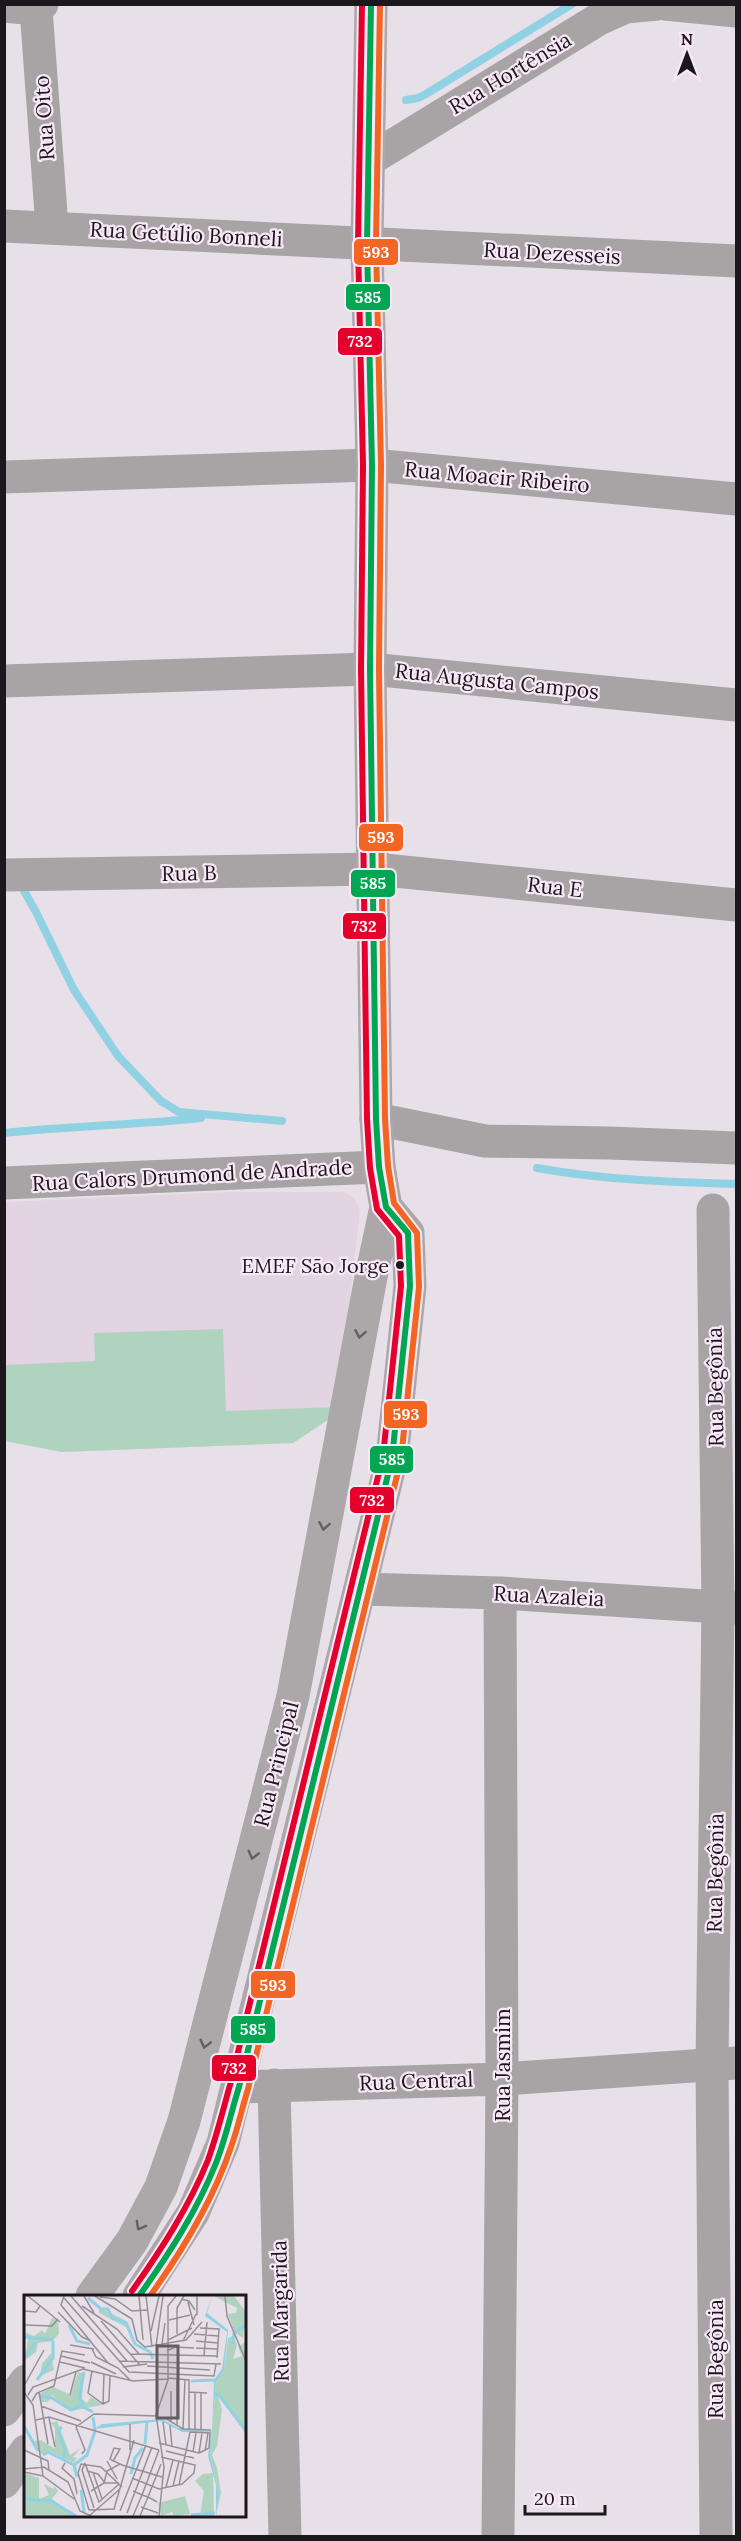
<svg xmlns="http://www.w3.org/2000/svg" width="741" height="2541" font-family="Lora,serif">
  <rect width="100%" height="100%" fill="#e8e0e8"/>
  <!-- built -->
  <path fill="#e3d4e2" d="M228,1192H344L355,1198L360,1210L338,1407L293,1443L62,1452L5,1441L4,1202Z"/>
  <!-- green -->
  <path fill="#afd3bf" d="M223,1329L226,1411L338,1407L334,1416L293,1443L62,1452L5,1441V1365L95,1361L94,1333Z"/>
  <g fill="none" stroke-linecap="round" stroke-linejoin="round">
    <!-- stream -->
    <path stroke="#90d1e4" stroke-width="8" d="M406,100L418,98L426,94L572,4
      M19,882L36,912L74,990L118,1056L161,1101L179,1112L282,1121
      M4,1133C70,1126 136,1125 201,1118
      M537,1168C604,1180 669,1182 736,1184"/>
    <!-- minor -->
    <path stroke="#a8a4a6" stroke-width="33" d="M665,4L736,11
      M4,6L36,9L42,4
      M36,9L52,227
      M369,160L599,19L626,7L657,4
      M4,226L736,261
      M4,477L372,465L736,499
      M4,681L370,669L736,705
      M4,875L374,869L736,905
      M376,1119L485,1141L609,1143L736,1148
      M4,1183L379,1167
      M713,1210L718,1607L712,2064L716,2536
      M361,1589L500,1593L736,1608
      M274,2085L285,2536
      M239,2087L502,2079L736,2063
      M498,2536L502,2079L500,1593"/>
    <!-- major -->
    <path stroke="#aca7a9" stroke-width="33" d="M92,2296L132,2241L161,2187L184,2121L293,1696L371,1277L386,1207L379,1167L376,1119L370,669L372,465L367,244L371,4
      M139,2296L193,2213L223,2143L392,1458L410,1286L408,1233L386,1207
      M4,2410L26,2381
      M4,2482L26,2451"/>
    <defs>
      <path id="bus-1" d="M139,2296C169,2254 197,2211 216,2163C226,2138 231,2112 239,2087L392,1458L410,1286L408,1233L386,1207L379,1167L376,1119L370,669L372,465L367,244L371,4"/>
      <path id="bus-2" d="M150,2296C183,2250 213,2201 231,2147C238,2128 242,2108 248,2089L401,1459L419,1287L417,1233L394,1203L388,1166L385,1119L379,669L381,465L376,244L380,4"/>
      <path id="bus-3" d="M132,2291C161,2250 189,2207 208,2160C217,2135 223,2110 230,2085L383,1456L401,1286L399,1236L377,1209L370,1168L367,1119L361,669L363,465L358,244L362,4"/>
    </defs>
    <!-- bus-1 casing -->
    <use href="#bus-1" stroke="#f9e9f8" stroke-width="10"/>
    <!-- bus-2 casing -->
    <use href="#bus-2" stroke="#f9e9f8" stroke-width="10"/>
    <!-- bus-3 casing -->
    <use href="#bus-3" stroke="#f9e9f8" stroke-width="10"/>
    <!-- bus-1 -->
    <use href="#bus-1" stroke="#00a651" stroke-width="6"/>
    <!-- bus-2 -->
    <use href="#bus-2" stroke="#f26522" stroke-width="6"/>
    <!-- bus-3 -->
    <use href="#bus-3" stroke="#e4002b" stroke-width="6"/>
  </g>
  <!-- one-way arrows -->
  <defs><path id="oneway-chevron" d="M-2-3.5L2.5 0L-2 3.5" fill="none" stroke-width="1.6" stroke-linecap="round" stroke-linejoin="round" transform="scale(1.5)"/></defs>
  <g stroke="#645f62">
    <use href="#oneway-chevron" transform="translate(360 1334) rotate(100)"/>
    <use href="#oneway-chevron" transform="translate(324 1526) rotate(100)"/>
    <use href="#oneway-chevron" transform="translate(253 1855) rotate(104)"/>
    <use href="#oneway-chevron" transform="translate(205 2044) rotate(104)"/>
    <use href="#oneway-chevron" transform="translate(140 2226) rotate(119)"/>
  </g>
  <!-- markers -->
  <circle fill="#1c171c" stroke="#f9e9f8" stroke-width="2" cx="400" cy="1265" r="5"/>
  <g text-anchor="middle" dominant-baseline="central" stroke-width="4.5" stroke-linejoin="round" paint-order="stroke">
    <!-- bus labels -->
    <g font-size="20" fill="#1c171c" stroke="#f9e9f8" text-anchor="end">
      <text x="389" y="1265">EMEF São Jorge</text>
    </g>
    <!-- street labels -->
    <g font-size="21" fill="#1c171c" stroke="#f9e9f8">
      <text transform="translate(510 73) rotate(-31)">Rua Hortênsia</text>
      <text transform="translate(44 118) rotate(-94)">Rua Oito</text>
      <text transform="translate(186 234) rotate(3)">Rua Getúlio Bonneli</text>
      <text transform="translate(552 253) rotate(3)">Rua Dezesseis</text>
      <text transform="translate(497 477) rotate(5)">Rua Moacir Ribeiro</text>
      <text transform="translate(497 681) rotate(6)">Rua Augusta Campos</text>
      <text transform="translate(189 873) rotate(-1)">Rua B</text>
      <text transform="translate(555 887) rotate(6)">Rua E</text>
      <text transform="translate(192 1175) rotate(-3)">Rua Calors Drumond de Andrade</text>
      <text transform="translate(715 1387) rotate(-91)">Rua Begônia</text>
      <text transform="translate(549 1596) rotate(3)">Rua Azaleia</text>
      <text transform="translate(276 1764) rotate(-76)">Rua Principal</text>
      <text transform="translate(715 1873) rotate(-89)">Rua Begônia</text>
      <text transform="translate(502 2065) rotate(-90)">Rua Jasmim</text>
      <text transform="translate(416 2081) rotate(-2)">Rua Central</text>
      <text transform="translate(280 2311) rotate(-91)">Rua Margarida</text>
      <text transform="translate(715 2359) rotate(-90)">Rua Begônia</text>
    </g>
  </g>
  <!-- overview -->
  <g transform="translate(24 2295)">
    <rect width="222" height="222" fill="#e8e0e8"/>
    <path d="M190,1H210L222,17L219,43L211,38L204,19L212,18L213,13ZM75,12L104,27L110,47L102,32L75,18ZM28,23L34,25L35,39L28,46L14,48L12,57L0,66L4,45L0,37L10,41L18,35L21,39ZM209,41L213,50L209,64L218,61L214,52L222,46V137L194,101L198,115L193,151L188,160L193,173L197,198L192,221L195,200L186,160L192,87L200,75L204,43ZM27,58L30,75L16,81L18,69ZM54,77L60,79L58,104L63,108L67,102L78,110L47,116L28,100L24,107H17L15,99L29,92L47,100ZM33,126L46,160L57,153L49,162L53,163L50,168L24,155L20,160L16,158L10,146L17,145L31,154V133L27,128ZM0,178L15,183V204L25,200L20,189L30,194V191L34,196L28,204L53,221H0ZM189,178L190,221H176L180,196L171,186L179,179ZM161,201L166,219L150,221L148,217L137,221L134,208Z" fill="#afd3bf"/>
    <path d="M188,1L183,18L204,35L200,75L192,87L186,160L195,200L192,221V190L184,161L187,138L158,137L137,126L70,134L78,129L138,124L154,133L188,136L190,85L198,74L203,37L181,21Z" fill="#90d1e4"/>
    <path fill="none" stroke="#90d1e4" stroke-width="3" d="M64,3L77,14H84L88,23L102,28L111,49L126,57L129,64M45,30L53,46L66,49M0,42L29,45M209,49L210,38L222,30M0,64L12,47M13,85L29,63V46M167,86L191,85M191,100H195L222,136M16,101L28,103L47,115L57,111L69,117M59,111L55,102L60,77M0,131L14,156M38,132L34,135L41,155L39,165M121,149L123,127M19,160L24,157L50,170L53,182M50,170L63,160L71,136L69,122M107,179L111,163L119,153M57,195L60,217M0,204L27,206L52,221M167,220L191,218"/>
    <path fill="none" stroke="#969096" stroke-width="1.5" d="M4,1L36,27M40,1L37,10L84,68M47,1L103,66M60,1L70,18M71,1L108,24L113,45L121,52L162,45L178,27M115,1L119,45M122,1L128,52M173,1V20M201,1L203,21L222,66M76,2L91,4L108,16L123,15M40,3L105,77L190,81L192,69M157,4L165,6L171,15M164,7L170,30M58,11L93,34L115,59M0,16L12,17L16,11M34,17L58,42L67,46M145,25L166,20M77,26L116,70M0,30L28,31L34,24M176,33L195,34L193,63M127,36L135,1M153,39V13L160,1M170,39L194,41M144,45L168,33M159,46L172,19M172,46L194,48M138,49L141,28M46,50L70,54M132,51L139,1M172,53L193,54M68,54L72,62L94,73L106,85M143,56L151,52L170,53M106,59L193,61M180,60L183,27M37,61L66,68M95,66L197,69M36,67L61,73M67,67L92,79M123,71L186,75M99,72L123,69M68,76L64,98L79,109L85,106L86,80M144,83L165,85V134M153,85V131M1,89L20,55M0,97L9,110L19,181M15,97L24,149M165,97L183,98M171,98V134M4,100L9,92L59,74L109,86L144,84M46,100L52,77M8,106L13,98L30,91L38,56L61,60M79,109L80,79M17,111L57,126M25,123L31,152M133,123H141L159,134L187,135M12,125L25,122L135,155M139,127L142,150M147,127V96M106,129V155M146,130L148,152M52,132L70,119L134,121M52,132L61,155L58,159M159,134L161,84M177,135V98M135,148L175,158M0,155L24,166L25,175M142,156L170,163M181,156L184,138M169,157L172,138M175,158L178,138M83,166L93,184M89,166L96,154L90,153L86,164L89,166H90L98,170L138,182M41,168L38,173L50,184L53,199M61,168L75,207L95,189M61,168L58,175L70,213M0,174L20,172L44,187L56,216L67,221M63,176L74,179L81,188H95M0,177L19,181L50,204M69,177L78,204M108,183L135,194L158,189L170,178L171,170L137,162M155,190L166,137L186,138L185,153L175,158M149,191L155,166M142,192L149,165M67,196L80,188L83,176L96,169M109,196L118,200L109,221M133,207L124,202L137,169M117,212L134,218M90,214L110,145M65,215L54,178L57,169L77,172L98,192M65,215L91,214M96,216L122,150M103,218L128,152M65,221L96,194M116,221L124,202L118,200L135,155M135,221L140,172L132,120L144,85V11L152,1"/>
    <path fill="#635d63" fill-opacity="0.15" stroke="#635d63" stroke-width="3" d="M133,51H154V123H133Z"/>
    <rect width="222" height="222" fill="none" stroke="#1c171c" stroke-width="3"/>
  </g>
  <g stroke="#f9e9f8" stroke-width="2">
    <rect x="353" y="238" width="46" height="28" rx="6" fill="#f26522"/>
    <rect x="345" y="283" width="46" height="28" rx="6" fill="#00a651"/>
    <rect x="337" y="327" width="46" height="29" rx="6" fill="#e4002b"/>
    <rect x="358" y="823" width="46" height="29" rx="6" fill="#f26522"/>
    <rect x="350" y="869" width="46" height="29" rx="6" fill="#00a651"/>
    <rect x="342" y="912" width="45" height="28" rx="6" fill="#e4002b"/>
    <rect x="383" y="1400" width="45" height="29" rx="6" fill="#f26522"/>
    <rect x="369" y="1445" width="45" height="29" rx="6" fill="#00a651"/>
    <rect x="349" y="1486" width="46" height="28" rx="6" fill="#e4002b"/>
    <rect x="250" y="1970" width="46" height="29" rx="6" fill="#f26522"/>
    <rect x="230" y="2015" width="46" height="29" rx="6" fill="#00a651"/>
    <rect x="211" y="2054" width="46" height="28" rx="6" fill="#e4002b"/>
  </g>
  <g font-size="16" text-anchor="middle" font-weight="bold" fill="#fff">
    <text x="376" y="258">593</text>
    <text x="368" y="303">585</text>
    <text x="360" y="347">732</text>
    <text x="381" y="843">593</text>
    <text x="373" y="889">585</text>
    <text x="364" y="932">732</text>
    <text x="406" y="1420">593</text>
    <text x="392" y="1465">585</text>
    <text x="372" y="1506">732</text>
    <text x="273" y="1991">593</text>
    <text x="253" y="2035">585</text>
    <text x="234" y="2074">732</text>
  </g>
  <!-- border -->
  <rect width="741" height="2541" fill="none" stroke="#1c171c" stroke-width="12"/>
  <!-- north arrow -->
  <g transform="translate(687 54)" stroke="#f9e9f8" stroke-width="4.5" paint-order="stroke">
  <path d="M0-4.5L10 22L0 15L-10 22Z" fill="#1c171c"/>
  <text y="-9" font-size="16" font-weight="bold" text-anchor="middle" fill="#1c171c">N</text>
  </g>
  <!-- scale -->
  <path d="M525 2505v9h80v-9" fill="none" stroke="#1c171c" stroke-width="3"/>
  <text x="534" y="2505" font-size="18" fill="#1c171c" stroke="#f9e9f8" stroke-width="4.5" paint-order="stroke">20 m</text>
</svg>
